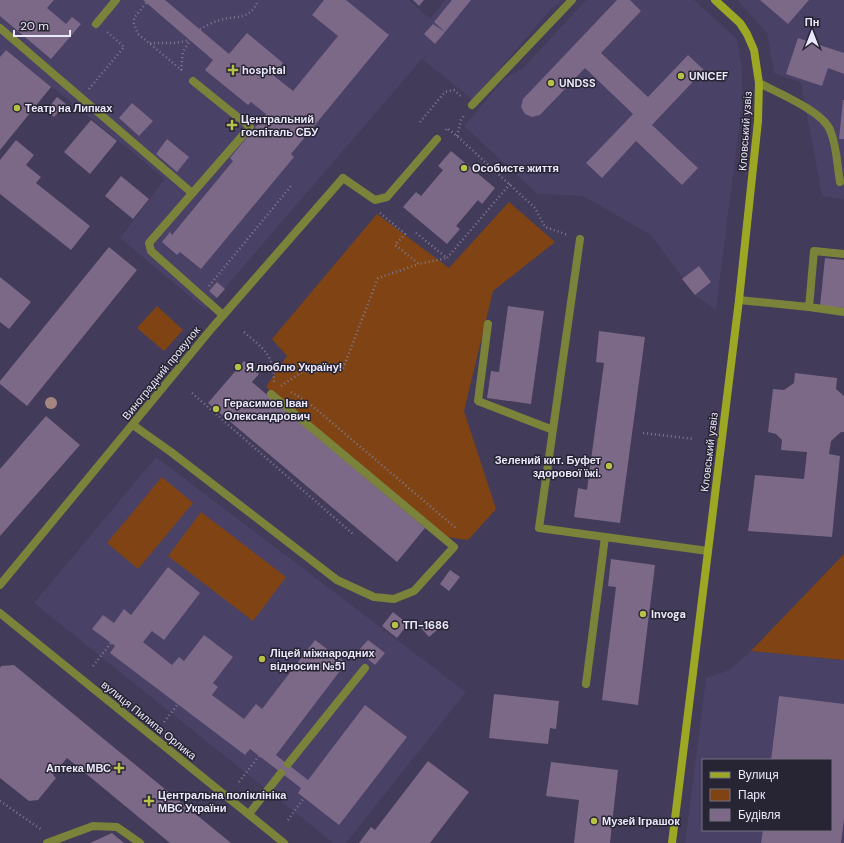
<svg xmlns="http://www.w3.org/2000/svg" width="844" height="843" font-family="'DM Sans',sans-serif">
  <rect width="100%" height="100%" fill="#423b59"/>
  <!-- built -->
  <path fill="#494166" fill-rule="evenodd" d="M0,0H409L430,19L445,0H564L552,8L473,100L422,59L206,310L120,238L165,179L52,87L0,145Z
    M586,0H694L737,39L742,68V104L716,310L695,295L651,235L583,196L537,194L464,126L505,78L523,68Z
    M737,0H844V199L822,196L801,83L774,73L767,33Z
    M156,457L466,692L346,843H333L34,603Z
    M751,651L844,660V843H685L706,678L729,670ZM703,760H831V830H703Z"/>
  <!-- green -->
  <path fill="#804414" d="M509,202L555,242L493,291L464,411L496,509L468,540L439,536L266,387L287,356L272,339L377,214L449,268Z
    M157,306L183,330L164,351L137,328Z
    M162,477L193,503L138,569L107,543Z
    M201,512L286,577L253,621L168,556Z
    M844,554V660L751,651Z"/>
  <!-- building -->
  <path fill="#7c6887" d="M0,0H54L47,8L66,24L72,17L81,24L51,59L0,16Z
    M143,0H165L229,54L247,33L283,63L273,75L293,91L338,36L312,15L324,0H346L389,35L291,154L294,157L201,269L180,252L177,255L162,242L170,232L172,235L233,161L230,158L266,114L251,102L248,105L205,70L213,60Z
    M413,0H424L419,6Z
    M452,0H471L445,32L434,22Z
    M617,0H630L641,11L601,53L648,97L688,55L704,70L652,125L698,168L682,185L636,141L602,178L586,163L633,114L585,68L540,115L532,117L525,114L521,107L523,99Z
    M760,0H809L788,24Z
    M433,24L445,32L435,44L424,34Z
    M798,38L844,53V74L828,68L822,86L786,74Z
    M6,50L51,87L0,150V57Z
    M57,97L66,104L54,117L46,111Z
    M843,100H844V139H839Z
    M132,103L153,121L139,136L119,118Z
    M91,120L117,141L90,174L64,152Z
    M167,139L189,157L177,172L156,154Z
    M16,140L34,155L26,165L41,177L36,183L90,226L71,250L0,194V160Z
    M451,151L495,188L482,204L478,200L456,226L460,229L447,244L403,207L416,192L421,196L443,170L438,166Z
    M121,176L149,199L133,219L105,196Z
    M109,247L137,270L27,406L0,384V381Z
    M825,258L844,260V308L820,306Z
    M699,266L711,282L695,295L682,279Z
    M0,277L31,302L9,329L0,322Z
    M217,282L225,289L217,298L209,291Z
    M508,306L544,311L531,404L487,398L491,371L499,372Z
    M599,331L645,337L620,523L574,517L578,488L587,490L604,363L596,362Z
    M244,361L259,374L252,382L425,528L397,562L208,403Z
    M795,373L837,378L836,389L844,396V432H841L831,441L829,454L840,456L832,537L748,531L755,475L804,479L807,452L781,450L782,440L776,434L768,432L773,389L784,390L794,383Z
    M46,416L80,445L0,536V469Z
    M611,559L655,565L638,705L602,700L616,587L608,586Z
    M168,567L200,593L164,640L152,631L143,642L172,665L179,657L184,661L204,635L233,657L213,683L218,687L212,695L244,719L256,704L262,709L315,640L346,663L276,755L308,780L365,705L407,737L339,825L298,793L301,788L250,749L245,755L110,653L115,646L92,629L103,615L114,623L124,609L131,615Z
    M450,570L460,577L449,591L440,584Z
    M393,612L408,624L397,638L382,626Z
    M428,621L437,630L429,637L421,628Z
    M368,640L385,653L375,665L358,651Z
    M14,665L94,731L231,843H170L67,758L53,775L56,778L38,800L29,801L0,778V668L1,666Z
    M494,694L559,701L556,729L550,728L548,744L489,738Z
    M779,696L844,704V818L841,843H761L763,830H831V760H771Z
    M428,761L469,792L430,843H359L371,827L375,830Z
    M551,762L618,770L610,843H574L579,800L546,796Z
    M112,833L124,843H90Z"/>
  <g fill="none" stroke-linecap="round" stroke-linejoin="round">
    <!-- path -->
    <path stroke="#7f7993" stroke-width="2.5" stroke-dasharray="1 3" stroke-linecap="butt" d="M146,3L134,18V23L138,34L184,72
      M200,29C206,26 213,22 220,20C237,15 250,21 258,0
      M150,43H175L190,40
      M181,70L183,52L190,40
      M89,89L124,47L107,32
      M420,122L445,92L454,90L462,97
      M446,130L447,128L457,136L535,208L545,227L568,235
      M457,136L461,120L465,114
      M380,213L405,234L395,245L419,264L447,258
      M416,233L447,258L510,184
      M209,286L291,186
      M244,332C263,349 274,354 274,382
      M281,386L302,372L342,371L378,278L419,264
      M291,392L293,393L310,404L457,529
      M192,393L354,535
      M643,433L694,439
      M93,666L111,643
      M164,722L178,704
      M239,782L259,756
      M0,801L42,830
      M288,820L304,798"/>
    <!-- lane -->
    <path stroke="#7b833a" stroke-width="8" d="M96,24L116,0
      M0,28L192,193
      M193,81L250,127L149,243L151,251L223,315
      M759,83C778,93 822,111 830,130C837,146 837,165 840,182
      M472,105L572,0
      M343,178L375,200L387,197L437,139
      M580,239L539,528L708,551
      M844,254L814,251L809,307L844,312
      M739,300L809,307
      M488,324L478,401L553,430
      M133,425L171,452L337,580L374,597L394,599L414,591L454,547L271,394
      M586,684L605,537
      M288,764L365,668
      M249,814L281,773
      M47,843L93,826L117,827L140,843"/>
    <!-- street -->
    <path stroke="#7b833a" stroke-width="8" d="M0,585L212,328L343,178
      M0,613L284,843"/>
    <!-- secondary -->
    <path stroke="#9ca723" stroke-width="8" d="M672,843L739,300L758,121L759,83L754,50L747,34L740,23L715,0"/>
  </g>
  <!-- trees -->
  <circle fill="#a68681" cx="51" cy="403" r="6"/>
  <!-- markers -->
  <g fill="#b6c148" stroke="#272433" stroke-width="1.5">
    <path d="M231 64h4v4h4v4h-4v4h-4v-4h-4v-4h4z"/>
    <circle cx="681" cy="76" r="4"/>
    <circle cx="551" cy="83" r="4"/>
    <circle cx="17" cy="108" r="4"/>
    <path d="M230 119h4v4h4v4h-4v4h-4v-4h-4v-4h4z"/>
    <circle cx="464" cy="168" r="4"/>
    <circle cx="238" cy="367" r="4"/>
    <circle cx="216" cy="409" r="4"/>
    <circle cx="609" cy="466" r="4"/>
    <circle cx="643" cy="614" r="4"/>
    <circle cx="395" cy="625" r="4"/>
    <circle cx="262" cy="659" r="4"/>
    <path d="M117 762h4v4h4v4h-4v4h-4v-4h-4v-4h4z"/>
    <path d="M147 795h4v4h4v4h-4v4h-4v-4h-4v-4h4z"/>
    <circle cx="594" cy="821" r="4"/>
  </g>
  <g text-anchor="middle" dominant-baseline="central" stroke-width="3" stroke-linejoin="round" paint-order="stroke">
    <!-- poi labels -->
    <g font-size="11" font-weight="bold" fill="#ebe8fb" stroke="#272433" text-anchor="start">
      <text x="242" y="70">hospital</text>
      <text x="689" y="76">UNICEF</text>
      <text x="559" y="83">UNDSS</text>
      <text x="25" y="108">Театр на Липках</text>
      <text x="241" y="119">Центральний<tspan x="241" dy="13">госпіталь СБУ</tspan></text>
      <text x="472" y="168">Особисте життя</text>
      <text x="246" y="367">Я люблю Україну!</text>
      <text x="224" y="403">Герасимов Іван<tspan x="224" dy="13">Олександрович</tspan></text>
      <text x="601" y="460" text-anchor="end">Зелений кит. Буфет<tspan x="601" dy="13">здорової їжі.</tspan></text>
      <text x="651" y="614">Invoga</text>
      <text x="403" y="625">ТП-1686</text>
      <text x="270" y="653">Ліцей міжнародних<tspan x="270" dy="13">відносин №51</tspan></text>
      <text x="111" y="768" text-anchor="end">Аптека МВС</text>
      <text x="158" y="795">Центральна поліклініка<tspan x="158" dy="13">МВС України</tspan></text>
      <text x="602" y="821">Музей Іграшок</text>
    </g>
    <!-- street labels -->
    <g font-size="11" fill="#ebe8fb" stroke="#272433">
      <text transform="translate(745 131) rotate(-86)">Кловський узвіз</text>
      <text transform="translate(161 373) rotate(-51)">Виноградний провулок</text>
      <text transform="translate(709 452) rotate(-83)">Кловський узвіз</text>
      <text transform="translate(149 720) rotate(39)">вулиця Пилипа Орлика</text>
    </g>
  </g>
  <!-- legend -->
  <rect x="702" y="759" width="130" height="72" fill="#272433" stroke="#757283"/>
  <rect x="710" y="772" width="20" height="6" fill="#9ca723" stroke="#757283"/>
  <text x="738" y="779" font-size="12" fill="#ebe8fb">Вулиця</text>
  <rect x="710" y="789" width="20" height="12" fill="#804414" stroke="#757283"/>
  <text x="738" y="799" font-size="12" fill="#ebe8fb">Парк</text>
  <rect x="710" y="809" width="20" height="12" fill="#7c6887" stroke="#757283"/>
  <text x="738" y="819" font-size="12" fill="#ebe8fb">Будівля</text>
  <!-- north arrow -->
  <g transform="translate(812 32)" stroke="#272433" stroke-width="3" paint-order="stroke">
  <path d="M0-3L7 15L0 10L-7 15Z" fill="#ebe8fb"/>
  <text y="-6" font-size="11" font-weight="bold" text-anchor="middle" fill="#ebe8fb">Пн</text>
  </g>
  <!-- scale -->
  <path d="M14 30v6h56v-6" fill="none" stroke="#ebe8fb" stroke-width="2"/>
  <text x="20" y="30" font-size="12" fill="#ebe8fb" stroke="#272433" stroke-width="3" paint-order="stroke">20 m</text>
</svg>
